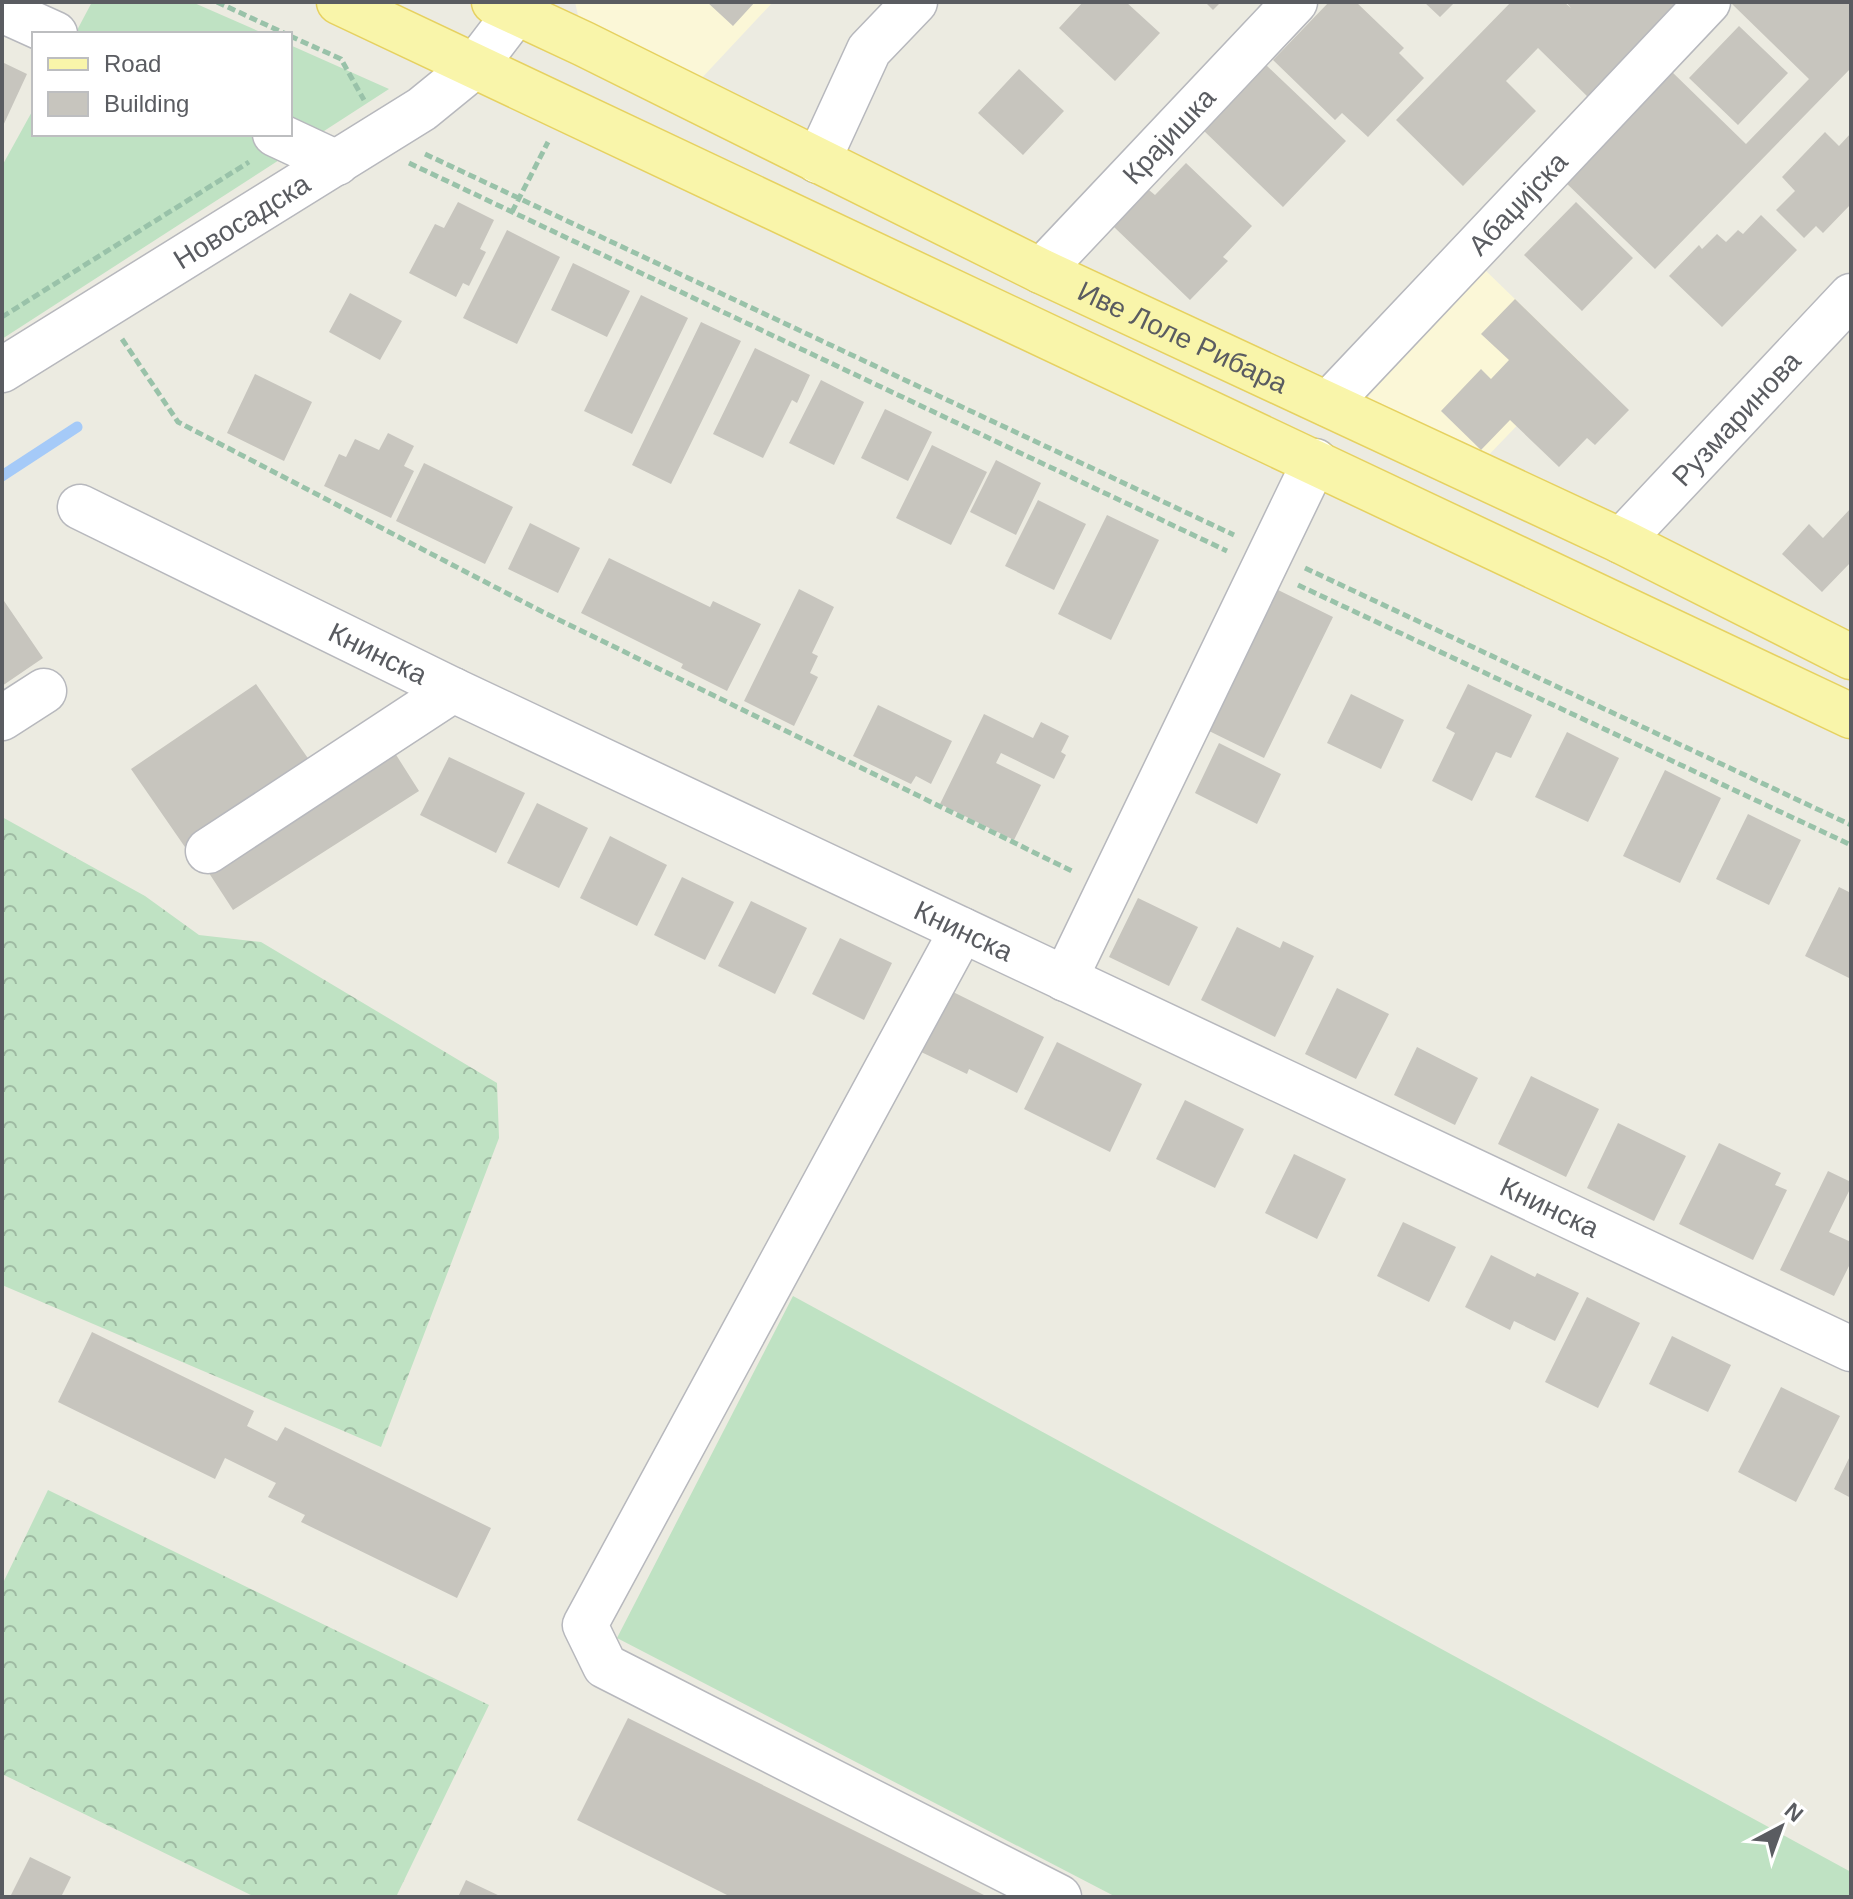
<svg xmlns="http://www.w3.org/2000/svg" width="1853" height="1899" font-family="Arial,sans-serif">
  <defs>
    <pattern id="forest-crowns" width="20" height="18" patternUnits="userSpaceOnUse" patternTransform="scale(2)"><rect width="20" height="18" fill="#bfe2c3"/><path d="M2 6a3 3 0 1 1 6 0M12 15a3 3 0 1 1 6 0" fill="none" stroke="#9ebaa2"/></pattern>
  </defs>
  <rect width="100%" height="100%" fill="#ecebe1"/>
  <!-- commercial -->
  <path fill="#fbf7d7" d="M575,2H773L699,81L579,20Z
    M1485,270L1579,361L1480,464L1374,411L1367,393Z"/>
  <!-- grass -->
  <path fill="#bfe2c3" d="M92,2H192L265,34H75Z
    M290,45L389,89L2,339V166L34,108V134H290Z
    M793,1296L1851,1872V1897H1116L617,1638Z"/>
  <!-- forest -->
  <path fill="url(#forest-crowns)" d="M2,817L145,896L199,935L261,942L497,1083L499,1138L381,1447L2,1285Z
    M48,1490L489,1705L396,1897H255L2,1774V1585Z"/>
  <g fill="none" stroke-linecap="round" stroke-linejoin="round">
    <!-- stream -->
    <path stroke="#a5caf8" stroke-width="11" d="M2,476L77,427"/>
  </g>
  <!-- building -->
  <path fill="#c7c5be" d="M707,2H755L733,26Z
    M1083,2H1126L1160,33L1115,81L1059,28Z
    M1205,2H1221L1213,10Z
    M1329,2H1356L1404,48L1399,53L1424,78L1368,137L1342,113L1335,120L1273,60Z
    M1424,2H1455L1440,17Z
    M1511,2H1564L1571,8L1566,2H1682L1590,99L1538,48L1506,81L1536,111L1463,186L1396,120Z
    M1735,2H1851V68L1655,269L1562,179L1669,69L1746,144L1809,79L1732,4Z
    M1739,26L1788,73L1738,125L1689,78Z
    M2,62L27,74L2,128Z
    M1265,64L1346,141L1283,207L1203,130Z
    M1019,69L1064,111L1023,155L978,113Z
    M1825,132L1839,146L1851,133V204L1823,233L1816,226L1804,238L1776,210L1795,191L1782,177Z
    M1186,163L1252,226L1223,257L1228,261L1190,300L1114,227L1149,190L1155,195Z
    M458,202L494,220L480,249L486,252L469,286L463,283L456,297L409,273L435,224L444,228Z
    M1576,202L1633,258L1582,311L1524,255Z
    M1761,215L1797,250L1722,327L1669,276L1699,245L1702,249L1717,234L1726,242L1738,230L1743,234Z
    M507,230L560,257L517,344L463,318Z
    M573,263L630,291L607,337L551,310Z
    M350,293L402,321L380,360L329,332Z
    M641,295L688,318L632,434L584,411Z
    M1515,299L1629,410L1595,445L1587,438L1559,467L1510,420L1481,450L1441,411L1481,369L1491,379L1509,360L1481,334Z
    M701,322L741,341L671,484L632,465Z
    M755,348L810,375L797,403L792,400L763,458L713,434Z
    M255,374L312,402L284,461L227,433Z
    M821,380L864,402L834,465L789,443Z
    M885,409L932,432L908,481L861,458Z
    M388,433L414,446L404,466L414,471L391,518L324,486L339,454L346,457L355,439L379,450Z
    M932,445L987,472L951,545L896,518Z
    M996,460L1041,483L1016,535L970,512Z
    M424,463L513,507L485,564L396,521Z
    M1038,500L1086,524L1054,590L1005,566Z
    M1851,508V562L1822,592L1782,554L1809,524L1823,538Z
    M1107,515L1159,540L1111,640L1058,614Z
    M530,523L580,548L558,593L508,569Z
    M609,558L710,607L713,601L761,624L727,691L681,668L683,664L581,613Z
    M1274,588L1333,617L1264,758L1205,729Z
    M799,589L834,607L812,653L818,656L810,673L818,677L794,726L744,701Z
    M2,598L43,658L2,686Z
    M256,684L312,764L187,850L131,769Z
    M1468,684L1532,715L1511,758L1496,752L1472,801L1432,781L1455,733L1446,728Z
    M1351,694L1404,720L1381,769L1327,743Z
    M878,705L952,741L931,784L916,776L911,784L853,756Z
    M984,714L1033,738L1041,722L1069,736L1061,752L1066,755L1054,779L1001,753L996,763L1041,785L1014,840L940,804Z
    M1567,732L1619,758L1588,822L1535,797Z
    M1219,743L1281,774L1257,824L1195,793Z
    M393,750L419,791L233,910L207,870Z
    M449,757L525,793L496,853L420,815Z
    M1665,770L1721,798L1680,883L1623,856Z
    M537,803L588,828L559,888L507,863Z
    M1748,814L1801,840L1769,905L1716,879Z
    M610,836L667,865L637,926L580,898Z
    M682,877L734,902L705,960L654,935Z
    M1839,887L1851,893V979L1805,956Z
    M1138,898L1198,927L1169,986L1109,957Z
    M751,901L807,928L775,994L718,966Z
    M1237,927L1280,948L1283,941L1314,956L1275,1037L1201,1000Z
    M840,938L892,963L864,1020L812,994Z
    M1337,988L1389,1014L1356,1079L1305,1054Z
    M947,989L1044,1037L1017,1093L969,1069L967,1074L917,1050Z
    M1057,1042L1142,1084L1110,1152L1024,1109Z
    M1417,1047L1478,1078L1455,1125L1394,1095Z
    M1531,1076L1599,1109L1566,1177L1498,1144Z
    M1185,1100L1244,1129L1215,1188L1156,1159Z
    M1618,1123L1686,1156L1654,1221L1587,1188Z
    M1719,1143L1781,1173L1775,1185L1787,1190L1753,1260L1679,1224Z
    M1294,1154L1346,1179L1317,1239L1265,1213Z
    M1828,1171L1851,1182V1187L1829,1232L1851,1242V1262L1834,1296L1780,1270Z
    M1403,1222L1456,1247L1429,1302L1377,1276Z
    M1491,1255L1535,1277L1537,1273L1579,1293L1555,1341L1514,1321L1510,1330L1465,1307Z
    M1587,1297L1640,1323L1598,1408L1545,1382Z
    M92,1332L254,1411L247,1426L277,1441L285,1427L491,1528L457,1598L301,1522L305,1515L268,1497L276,1483L225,1458L215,1479L58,1402Z
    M1672,1336L1731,1365L1708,1412L1649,1384Z
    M1781,1387L1840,1416L1796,1502L1738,1472Z
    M1851,1454V1498L1834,1489Z
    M628,1718L988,1897H731L577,1820Z
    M30,1857L71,1877L61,1897H10Z
    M466,1880L502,1897H458Z"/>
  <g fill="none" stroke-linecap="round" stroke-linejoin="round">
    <defs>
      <g id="minor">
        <path d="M2,10L55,34"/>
        <path d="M275,134L337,163"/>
        <path d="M818,161L869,50L915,2"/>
        <path id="s1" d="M1041,271L1295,2"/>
        <path id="s2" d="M2,370L422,109L476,65L524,2"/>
        <path id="s3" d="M1328,404L1708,2"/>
        <path id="s4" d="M80,507L453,690L1851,1349"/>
        <path id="s5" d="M1621,541L1851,296"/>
        <path d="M2,718L44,691"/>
        <path d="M208,851L453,690"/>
        <path d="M962,930L585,1625L605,1666L1059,1897"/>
        <path d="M1065,979L1315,461"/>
      </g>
      <g id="major">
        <path d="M339,2L1851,716"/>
        <path id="s6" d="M494,2L584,44L1041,271L1621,541L1851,657"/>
      </g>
    </defs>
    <!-- minor casing -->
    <use href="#minor" stroke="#b7b8bd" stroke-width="47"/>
    <!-- major casing -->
    <use href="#major" stroke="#e6d160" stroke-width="47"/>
    <!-- path -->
    <path stroke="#99c2a9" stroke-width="5" stroke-dasharray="8 4" stroke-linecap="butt" d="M217,2L286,34
      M290,36L341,59L364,100
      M425,154L1234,535
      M409,163L1227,551
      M512,212L548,142
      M2,317L249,162
      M122,339L178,422L541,611L1074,872
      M1305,568L1851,825
      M1298,585L1851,845"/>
    <!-- minor -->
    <use href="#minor" stroke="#fff" stroke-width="44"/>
    <!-- major -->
    <use href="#major" stroke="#f9f5aa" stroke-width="44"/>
  </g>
  <g text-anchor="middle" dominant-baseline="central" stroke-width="7" stroke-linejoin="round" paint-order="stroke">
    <!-- street labels -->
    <g font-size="28" fill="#5a5c61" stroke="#fff">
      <text stroke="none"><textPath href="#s1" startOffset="186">Крајишка</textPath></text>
      <text stroke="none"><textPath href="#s3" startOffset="276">Абаџијска</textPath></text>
      <text stroke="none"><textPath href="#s2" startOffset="282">Новосадска</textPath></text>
      <text stroke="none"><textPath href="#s6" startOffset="766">Иве Лоле Рибара</textPath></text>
      <text stroke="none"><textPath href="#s5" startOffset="168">Рузмаринова</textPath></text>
      <text stroke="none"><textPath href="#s4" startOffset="332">Книнска</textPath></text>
      <text stroke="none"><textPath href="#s4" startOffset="980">Книнска</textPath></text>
      <text stroke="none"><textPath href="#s4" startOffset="1628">Книнска</textPath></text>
    </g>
  </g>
  <!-- border -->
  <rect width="1853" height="1899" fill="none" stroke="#5a5c61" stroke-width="8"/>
  <!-- legend -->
  <rect x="32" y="32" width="260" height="104" fill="#ffffff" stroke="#bdbec0" stroke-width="2"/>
  <rect x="48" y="58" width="40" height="12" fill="#f9f5aa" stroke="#bdbec0" stroke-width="2"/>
  <text x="104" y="72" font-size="24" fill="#5a5c61">Road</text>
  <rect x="48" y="92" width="40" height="24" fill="#c7c5be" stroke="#bdbec0" stroke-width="2"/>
  <text x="104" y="112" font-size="24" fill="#5a5c61">Building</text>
  <!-- north arrow -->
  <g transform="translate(1781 1827) rotate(41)" stroke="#ffffff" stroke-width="6" paint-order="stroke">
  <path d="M0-6L14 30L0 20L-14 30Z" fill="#5a5c61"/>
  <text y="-12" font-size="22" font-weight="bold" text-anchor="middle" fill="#5a5c61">N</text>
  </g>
</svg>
